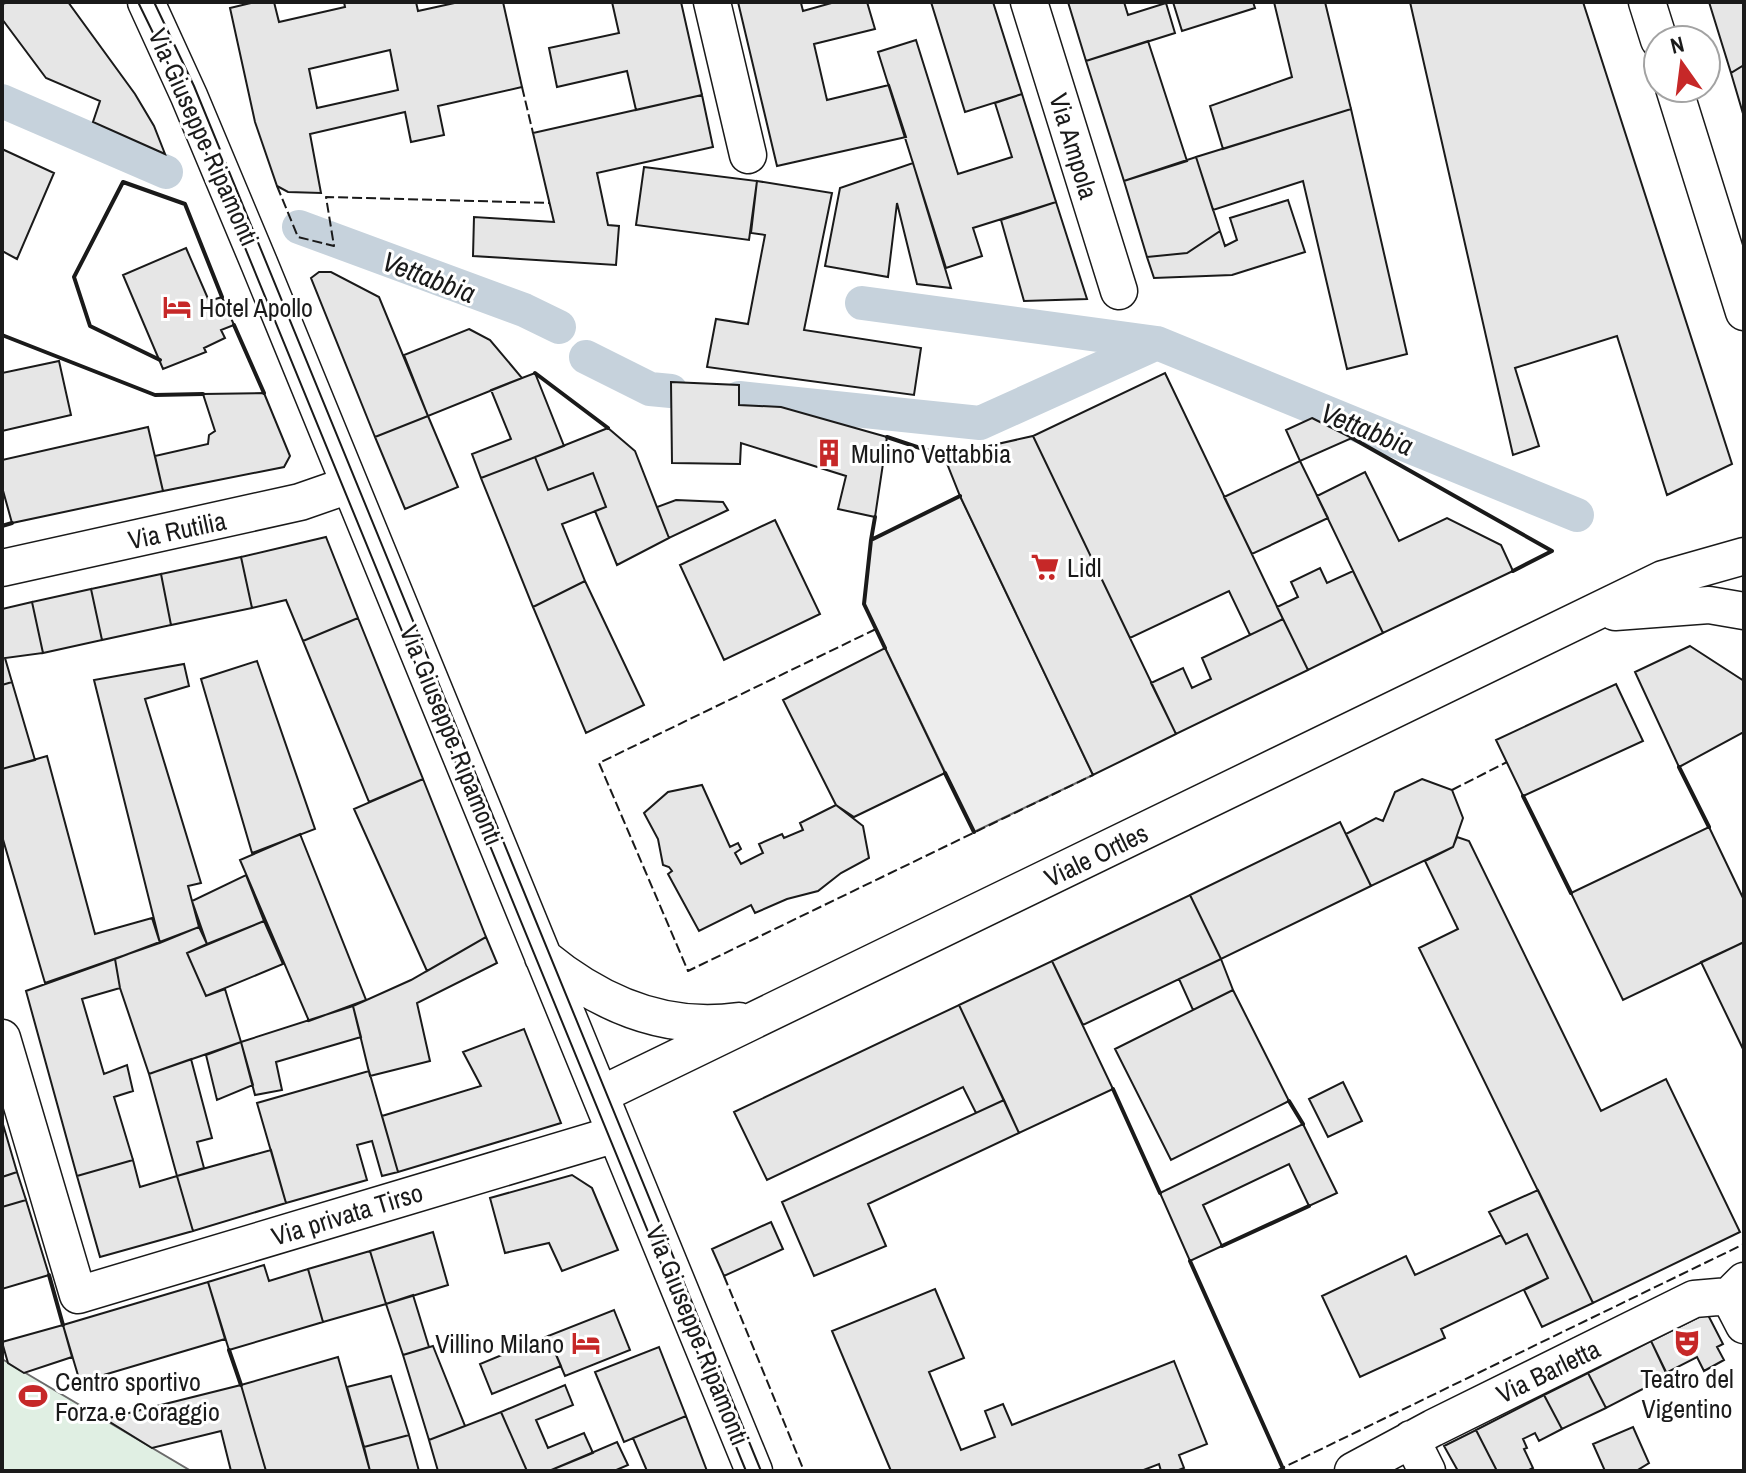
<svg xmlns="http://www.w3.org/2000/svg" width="1746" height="1473" font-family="'Archivo Narrow',sans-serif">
  <rect width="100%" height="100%" fill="#fff"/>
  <!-- green -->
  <path fill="#e0efe3" stroke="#6a6a6a" stroke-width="2" d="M2,1359L191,1471H2Z"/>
  <!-- parking -->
  <path fill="#ededed" stroke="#6a6a6a" stroke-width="2" d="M960,496L1093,775L974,832L864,604L871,540Z"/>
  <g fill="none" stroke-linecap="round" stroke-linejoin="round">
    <!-- canal -->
    <path stroke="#c6d2dc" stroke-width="34" d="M2,101L166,172
      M299,227L524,310L559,327
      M862,303L1157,343
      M586,357L650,389L671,391
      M739,398L980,423L1157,343L1577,515"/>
  </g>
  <!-- building -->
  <path fill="#e6e6e6" stroke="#1a1a1a" stroke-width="2" fill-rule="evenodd" d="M9,2H68L135,94L154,126L165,154L93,122L100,101L46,78L2,19V4Z
    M255,2H274L279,22L345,7L344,2H416L418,11L459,2H503L522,87L438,106L444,135L411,142L405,112L310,134L321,193L288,192L277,186L255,122L230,8ZM390,50L398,90L317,108L309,69Z
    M612,2H681L702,95L636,110L627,71L557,87L549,48L619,33Z
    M738,2H805L801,3L803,11L835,2H867L875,29L814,44L827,100L889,85L906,137L777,166Z
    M931,2H993L1022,94L965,112Z
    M1068,2H1124L1128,15L1166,3L1175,33L1086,61Z
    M1173,2H1253L1255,8L1182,31Z
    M1274,2H1325L1351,109L1223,149L1210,106L1292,77Z
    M1410,2H1583L1732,464L1667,495L1617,336L1515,368L1539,446L1513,455Z
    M1709,2H1744V65L1731,73Z
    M916,40L958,174L1012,157L995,103L1022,94L1056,202L973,228L982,256L946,268L878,52Z
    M1148,41L1187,161L1124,181L1086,61Z
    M1744,65V117L1731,73Z
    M702,95L713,147L597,173L608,225L619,226L616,265L473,256L474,217L554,222L533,133Z
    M1351,109L1407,354L1347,369L1303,181L1213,210L1196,157Z
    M2,149L54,173L17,259L2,251Z
    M1196,157L1220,231L1187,253L1147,257L1124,181Z
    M913,163L951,288L917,284L897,203L888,277L825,266L840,188Z
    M644,167L757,181L749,240L636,225Z
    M757,181L832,193L804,330L921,348L914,395L707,367L716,319L748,324L765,235L751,233Z
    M1288,200L1305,252L1232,275L1154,278L1147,257L1187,253L1220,231L1225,246L1237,240L1230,218Z
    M1056,202L1087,299L1024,301L1001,220Z
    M186,248L209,301L222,297L234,325L221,330L225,338L204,348L206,352L163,369L123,275Z
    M319,272H331L379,297L428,416L375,437L311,278Z
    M469,329L490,340L522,378L428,416L404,355Z
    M59,361L71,415L2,431V373Z
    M535,373L564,446L481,478L472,454L511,439L491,390Z
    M1165,373L1283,619L1250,635L1229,591L1130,638L1033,436Z
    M671,382L739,385V405L781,407L887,437L875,517L838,509L846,476L741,443L740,464L672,463Z
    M264,393L290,456L284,467L163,491L155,456L208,444L209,435L215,431L203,394Z
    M428,416L458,487L405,509L375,437Z
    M1312,418L1352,438L1300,461L1286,430Z
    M148,427L163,491L12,523L2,487V460Z
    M608,428L635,451L669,538L617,565L595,511L606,507L593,473L548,490L535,457Z
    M1033,436L1176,734L1093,775L960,496L944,456Z
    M535,457L548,490L593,473L606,507L562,524L585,581L533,607L481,478Z
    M1300,461L1328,518L1252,554L1224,497Z
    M1365,472L1399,541L1447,518L1501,545L1513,571L1383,633L1317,496Z
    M676,500L723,502L728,510L669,538L657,507Z
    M775,520L820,614L724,660L680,565Z
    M326,537L358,618L303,641L286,600L252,608L241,557Z
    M241,557L252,608L171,625L161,574Z
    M1320,568L1327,583L1353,571L1383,633L1308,670L1277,607L1298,597L1291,582Z
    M161,574L171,625L102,640L91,589Z
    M585,581L644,705L586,733L533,607Z
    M91,589L102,640L43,653L32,602Z
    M32,602L43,653L5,658L12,682L2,685V609Z
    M358,618L423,779L369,802L303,641Z
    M1283,619L1308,670L1176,734L1151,683L1183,668L1192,688L1211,679L1202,658Z
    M1690,646L1744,681V732L1679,767L1635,672Z
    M885,648L945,773L854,817L836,805L783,700Z
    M257,661L315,829L252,853L201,679Z
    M184,664L189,686L145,699L201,883L188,886L199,927L160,943L94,680Z
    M12,682L35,760L2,769V685Z
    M1616,684L1643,741L1523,796L1496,740Z
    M47,756L95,934L152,918L160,943L45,983L2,836V769Z
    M423,779L486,937L427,971L354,809Z
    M1422,779L1452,790L1463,818L1453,847L1371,886L1346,834L1376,818L1383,821L1395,792Z
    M702,785L730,847L738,843L741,849L735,853L741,864L763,853L759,844L782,834L784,838L803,830L800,823L836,805L863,826L869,858L841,873L818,891L787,899L755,913L751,905L699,931L668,874L672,871L669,867L663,865L658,839L644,813L668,792Z
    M1340,822L1371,886L1221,959L1190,895Z
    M1709,827L1744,900V942L1623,1000L1571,893Z
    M300,834L366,1000L309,1021L240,860Z
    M1457,837L1469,841L1601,1111L1666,1079L1740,1232L1593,1303L1419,948L1458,929L1425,861L1453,847Z
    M246,875L264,921L207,944L192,901Z
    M1190,895L1221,959L1083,1025L1052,961Z
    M264,921L283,964L206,996L187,953Z
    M199,927L207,944L187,953L206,996L225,989L241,1042L149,1074L120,988L115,959Z
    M486,937L497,963L417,1003L430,1061L370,1076L353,1006L411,980Z
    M1744,942V1051L1701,962Z
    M115,959L120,988L82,999L104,1074L127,1065L133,1091L114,1097L133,1160L77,1176L26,991Z
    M1221,959L1233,990L1193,1010L1179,979Z
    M1052,961L1113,1089L1019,1133L959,1005Z
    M1233,990L1289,1101L1171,1160L1115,1049Z
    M959,1005L1004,1100L976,1113L963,1087L767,1180L734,1112Z
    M353,1006L361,1037L276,1062L282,1090L255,1095L241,1042Z
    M524,1029L561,1123L398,1172L382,1116L481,1086L463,1052Z
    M241,1042L253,1085L217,1100L206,1055Z
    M191,1059L212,1138L197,1142L204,1168L177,1176L149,1074Z
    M369,1071L398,1172L382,1176L372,1141L357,1145L367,1180L286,1203L257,1103Z
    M1343,1082L1362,1121L1328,1137L1309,1099Z
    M1004,1100L1019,1133L868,1204L886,1246L814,1276L782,1202Z
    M2,1121L17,1172L2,1177Z
    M1303,1124L1337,1193L1309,1206L1289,1164L1203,1205L1222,1246L1190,1261L1160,1193Z
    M271,1150L286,1203L193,1231L177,1176Z
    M133,1160L140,1187L177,1176L193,1231L100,1257L77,1176Z
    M17,1172L26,1200L2,1207V1177Z
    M572,1175L592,1188L618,1250L562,1271L549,1243L505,1253L490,1198Z
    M1538,1190L1593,1303L1542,1327L1524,1290L1548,1278L1527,1234L1506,1244L1489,1212Z
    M26,1200L49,1275L2,1289V1207Z
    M771,1222L783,1249L724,1276L712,1249Z
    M433,1232L448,1285L386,1304L370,1251Z
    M1527,1234L1548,1278L1441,1329L1445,1338L1360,1377L1322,1296L1406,1256L1415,1275L1501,1235L1506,1244Z
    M370,1251L386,1304L323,1322L308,1269Z
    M264,1265L269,1281L308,1269L323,1322L229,1350L208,1282Z
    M208,1282L225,1339L80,1382L63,1325Z
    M935,1289L964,1358L929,1372L961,1450L995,1437L985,1411L1003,1404L1012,1425L1174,1361L1207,1444L1179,1455L1184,1468L1176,1471H1161L1159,1464L1141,1471H891L832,1331Z
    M413,1295L429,1347L403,1355L386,1304Z
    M614,1310L630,1350L565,1376L548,1336Z
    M1707,1313L1723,1344L1717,1347L1724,1360L1704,1371L1697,1357L1666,1373L1651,1341Z
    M63,1325L72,1357L24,1373L8,1363L2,1342Z
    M548,1336L561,1366L492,1394L480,1364Z
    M1651,1341L1668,1376L1606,1408L1588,1373Z
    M433,1346L465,1426L429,1440L403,1355Z
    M659,1347L686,1416L624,1442L595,1372Z
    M338,1357L370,1471H266L241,1385Z
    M1588,1373L1606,1408L1562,1429L1544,1395Z
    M391,1376L409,1435L364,1447L347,1387Z
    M241,1385L266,1471H231L221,1431L152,1448L105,1419Z
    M565,1385L573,1405L536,1420L548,1448L584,1433L593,1453L549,1471H527L501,1412Z
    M1544,1395L1562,1429L1539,1441L1535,1433L1523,1439L1527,1448L1524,1449L1533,1468L1527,1471H1497L1476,1430Z
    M501,1412L527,1471H438L429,1440Z
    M686,1416L707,1471H647L633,1438Z
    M1633,1427L1649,1463L1636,1471H1605L1593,1444Z
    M1476,1430L1497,1471H1458L1444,1446Z
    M409,1435L419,1471H370L364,1447Z
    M617,1442L628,1465L614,1471H549Z"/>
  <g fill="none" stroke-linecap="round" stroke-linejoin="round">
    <defs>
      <path id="minor" d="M146,2L189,96L259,263L754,1471
        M712,2L748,155
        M1029,2L1119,291
        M1647,2L1659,40
        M1674,88L1744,312
        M2,568L300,502L349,485
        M1615,612L1709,605L1744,611
        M543,957C600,1004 665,1032 739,1021
        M2,1038L78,1295L616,1134
        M600,1095L1663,579L1744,556
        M1729,1296L1744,1325
        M1411,1439L1427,1471
        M1353,1471L1433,1428L1694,1299L1729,1296L1744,1281"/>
    </defs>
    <!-- minor casing -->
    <use href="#minor" stroke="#1a1a1a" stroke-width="39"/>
    <!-- minor -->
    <use href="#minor" stroke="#fff" stroke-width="36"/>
    <!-- tram -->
    <path stroke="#1a1a1a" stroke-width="2" d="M138,2L178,84L746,1471
      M154,2L194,86L761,1471"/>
    <!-- fence -->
    <path stroke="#1a1a1a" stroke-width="2" stroke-dasharray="10 4" stroke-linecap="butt" d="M522,87L533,133
      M277,186L298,237L334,246L326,197L549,203
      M876,629L599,763L688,971L1093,775
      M1452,790L1507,762
      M724,1276L804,1471
      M1276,1471L1744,1244"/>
    <!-- wall -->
    <path stroke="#1a1a1a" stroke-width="4" d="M234,325L264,393
      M2,335L155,395L203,394
      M160,360L90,326L74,277L123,182L185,204L222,297
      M535,373L608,428
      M887,437L944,456
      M1352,438L1552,551L1513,571
      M875,517L871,540L960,496
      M2,526L12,523
      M871,540L864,604L885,648
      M1679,767L1709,827
      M945,773L974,832
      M1523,796L1571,893
      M1113,1089L1160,1193
      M1289,1101L1303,1124
      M1222,1246L1309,1206
      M1190,1261L1284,1471
      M49,1275L63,1325
      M229,1350L241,1385"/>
  </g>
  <!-- icons -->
  <defs>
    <symbol id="hotel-bare" viewBox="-9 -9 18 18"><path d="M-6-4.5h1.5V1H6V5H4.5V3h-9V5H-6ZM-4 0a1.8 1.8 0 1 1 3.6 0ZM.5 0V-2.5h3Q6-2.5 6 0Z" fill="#c62828" stroke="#fff" stroke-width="2.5" paint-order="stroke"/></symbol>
    <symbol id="building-bare" viewBox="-9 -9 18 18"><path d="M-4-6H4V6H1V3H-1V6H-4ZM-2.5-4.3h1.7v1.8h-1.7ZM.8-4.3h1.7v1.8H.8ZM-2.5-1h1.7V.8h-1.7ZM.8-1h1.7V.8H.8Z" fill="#c62828" stroke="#fff" stroke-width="2.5" paint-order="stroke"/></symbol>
    <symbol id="supermarket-bare" viewBox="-9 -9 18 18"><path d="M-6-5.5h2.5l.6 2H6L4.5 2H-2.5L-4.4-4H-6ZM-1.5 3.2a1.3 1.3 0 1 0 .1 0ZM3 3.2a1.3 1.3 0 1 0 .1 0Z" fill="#c62828" stroke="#fff" stroke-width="2.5" paint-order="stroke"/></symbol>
    <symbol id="theatre-bare" viewBox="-9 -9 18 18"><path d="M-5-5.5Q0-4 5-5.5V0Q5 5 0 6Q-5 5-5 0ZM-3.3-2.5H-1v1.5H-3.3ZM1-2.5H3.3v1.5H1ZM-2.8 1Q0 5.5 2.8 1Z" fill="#c62828" stroke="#fff" stroke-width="2.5" paint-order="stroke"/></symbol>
    <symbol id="stadium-bare" viewBox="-9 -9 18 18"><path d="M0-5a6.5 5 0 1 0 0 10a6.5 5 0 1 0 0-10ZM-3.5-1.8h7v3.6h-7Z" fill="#c62828" stroke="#fff" stroke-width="2.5" paint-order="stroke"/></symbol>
  </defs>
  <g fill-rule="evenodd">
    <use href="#hotel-bare" x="157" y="287" width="40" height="40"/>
    <use href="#building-bare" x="809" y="433" width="40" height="40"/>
    <use href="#supermarket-bare" x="1025" y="547" width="40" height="40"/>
    <use href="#hotel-bare" x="566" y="1323" width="40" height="40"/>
    <use href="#theatre-bare" x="1667" y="1323" width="40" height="40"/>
    <use href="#stadium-bare" x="13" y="1376" width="40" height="40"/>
  </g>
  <g text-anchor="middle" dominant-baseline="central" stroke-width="6" stroke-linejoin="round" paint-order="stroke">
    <!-- street labels -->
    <g font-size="26" fill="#1a1a1a" stroke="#fff">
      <text transform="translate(204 137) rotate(66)">Via Giuseppe Ripamonti</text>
      <text transform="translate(1074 146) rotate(73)">Via Ampola</text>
      <text transform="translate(177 530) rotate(-12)">Via Rutilia</text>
      <text transform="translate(452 735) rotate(68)">Via Giuseppe Ripamonti</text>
      <text transform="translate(1096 855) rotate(-26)">Viale Ortles</text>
      <text transform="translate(347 1214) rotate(-17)">Via privata Tirso</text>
      <text transform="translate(698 1335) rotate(68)">Via Giuseppe Ripamonti</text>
      <text transform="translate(1548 1371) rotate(-26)">Via Barletta</text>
    </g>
    <!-- poi labels -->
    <g font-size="26" fill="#1a1a1a" stroke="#fff" text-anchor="start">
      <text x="199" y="307">Hotel Apollo</text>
      <text x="851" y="453">Mulino Vettabbia</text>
      <text x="1067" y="567">Lidl</text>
      <text x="564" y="1343" text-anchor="end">Villino Milano</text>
      <text x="1687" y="1378" text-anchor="middle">Teatro del<tspan x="1687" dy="30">Vigentino</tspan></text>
      <text x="55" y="1381">Centro sportivo<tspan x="55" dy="30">Forza e Coraggio</tspan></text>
    </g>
    <!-- water labels -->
    <g font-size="28" font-style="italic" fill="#1a1a1a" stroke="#fff">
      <text transform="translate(429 277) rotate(21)">Vettabbia</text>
      <text transform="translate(1367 429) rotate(22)">Vettabbia</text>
    </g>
  </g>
  <!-- border -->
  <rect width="1746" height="1473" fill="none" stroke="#1a1a1a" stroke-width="8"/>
  <!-- north arrow -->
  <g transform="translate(1682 64) rotate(346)"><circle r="38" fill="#ffffff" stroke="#a3a3a3" stroke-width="2"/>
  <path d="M0-6L14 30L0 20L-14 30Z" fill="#c62828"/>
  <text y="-12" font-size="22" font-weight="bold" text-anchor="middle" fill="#1a1a1a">N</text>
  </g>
</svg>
